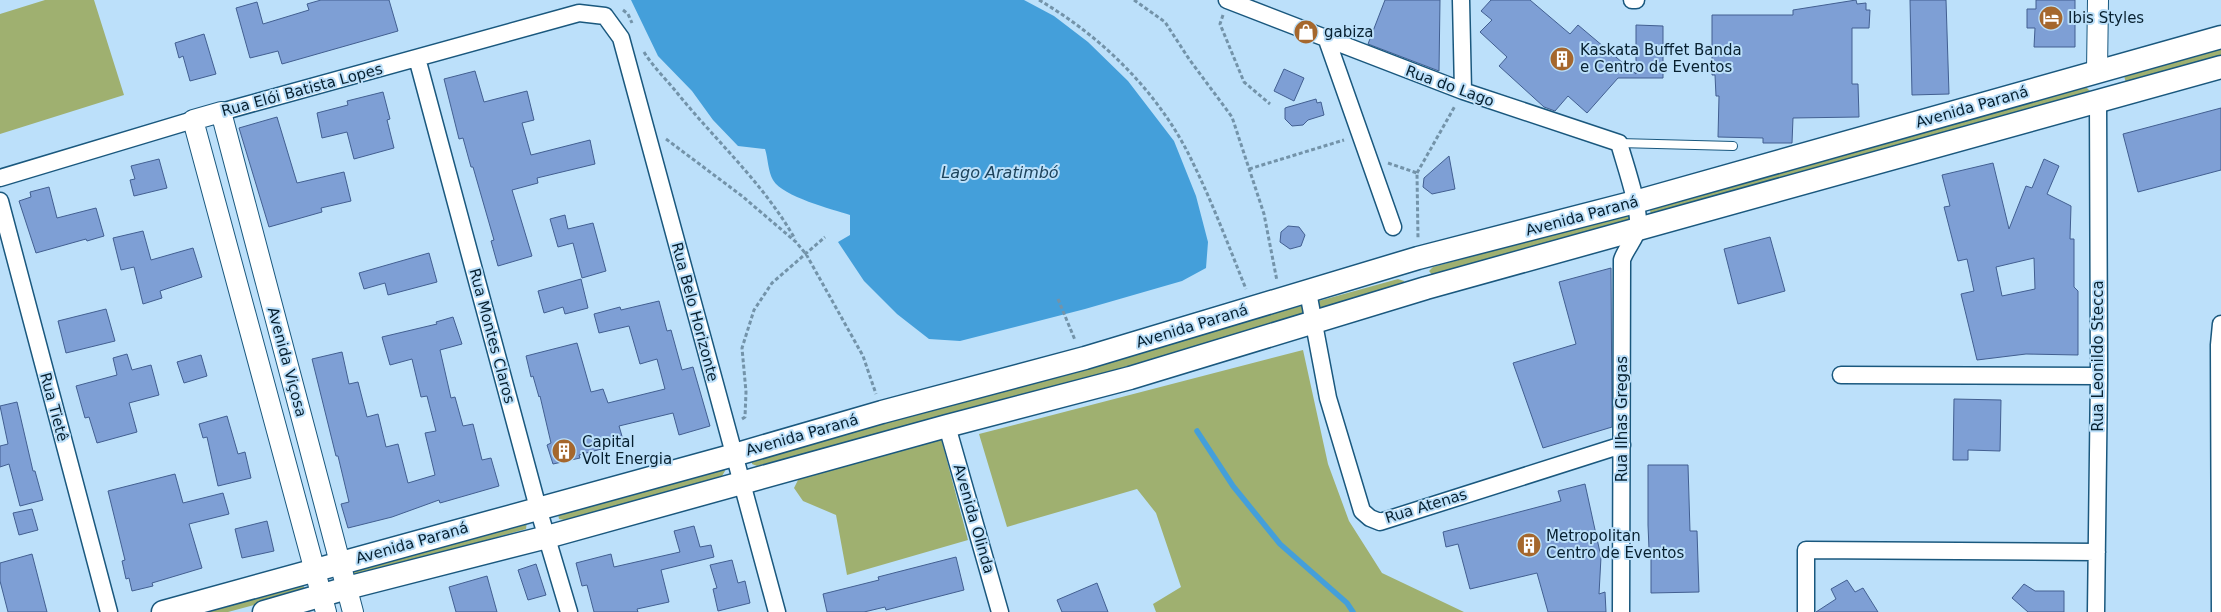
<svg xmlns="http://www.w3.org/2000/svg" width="2221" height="612" font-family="'DejaVu Sans',sans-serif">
  <rect width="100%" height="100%" fill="#bce0fa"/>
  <!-- green -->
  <path fill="#9fb070" d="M45,0H94L124,95L0,134V14Z
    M2221,49V59L2127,86L2124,76Z
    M2086,87L2091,92L1651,215L1650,210L1654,206Z
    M1626,214H1629L1631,221L1433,276L1429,271L1433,267Z
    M1398,279L1404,281L1403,288L1122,368L757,466L752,464V460L755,457Z
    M1303,350L1328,464L1349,521L1382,573L1464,612H1156L1153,604L1181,587L1156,513L1137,489L1007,527L979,434Z
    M941,438L968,540L847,575L836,515L803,501L794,488L800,476Z
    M723,467L725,471L722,476L565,520L559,519L558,514Z
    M527,521L526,529L358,576L354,575L352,568Z
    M303,583L304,588L302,592L228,612H188Z"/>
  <!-- water -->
  <path fill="#449fda" d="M631,0H1024L1054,16L1088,42L1128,81L1174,141L1196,196L1208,242L1206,268L1182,281L1085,309L960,341L929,339L897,314L864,281L838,242L850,235V215C832,209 783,197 773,180C768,172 768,158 765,149L738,146L713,120L692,91L658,56Z"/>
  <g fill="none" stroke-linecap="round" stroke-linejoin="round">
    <!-- stream -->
    <path stroke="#449fda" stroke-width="5.5" d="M1197,431L1233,486L1280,544L1347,603L1353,612"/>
  </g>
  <!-- building -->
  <path fill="#7e9fd5" stroke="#425f91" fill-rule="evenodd" d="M321,0H389L398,31L282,64L278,51L250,58L236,8L257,2L263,24L309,10L307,4Z
    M1385,0H1440L1439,71L1368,44Z
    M1491,0H1530L1570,34L1578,25L1636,74V25L1663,26V78H1618L1587,113L1568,96L1555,111L1544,107L1499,66L1507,57L1480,32L1492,20L1481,11Z
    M1856,0L1857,4L1866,3V10H1870L1869,28H1852V84H1858L1859,117L1793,118L1792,143H1763V138L1718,137L1719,96H1716L1715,75H1712V15H1793V10Z
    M1910,0H1946L1949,94L1912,95Z
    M2036,0H2075V47H2034L2035,28H2027V9H2036Z
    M204,34L216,74L190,81L183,56L179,58L175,43Z
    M1284,69L1304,78L1294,101L1274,91Z
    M475,71L484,102L527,91L534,120L522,123L531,155L590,140L595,164L537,178L538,183L512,190L532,256L498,266L491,241L494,240L473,167H471L463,138L459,139L444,79Z
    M383,92L390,119L387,120L394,148L354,159L347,132L322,138L317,113L348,105L347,101Z
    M1316,99L1317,103L1321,102L1324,115L1308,120L1303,125L1292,126L1285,119V108Z
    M2221,108V170L2138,192L2123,134Z
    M277,117L297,183L344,172L351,201L321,208L322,212L269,227L239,128Z
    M1449,156L1455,189L1432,194L1423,187L1424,178Z
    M159,159L167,188L134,196L130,180L135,179L131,166Z
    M2044,159L2059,166L2047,194L2071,206L2070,239H2074V287L2078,291V355L2026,354L1977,360L1961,294L1974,291L1967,259L1958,261L1944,207L1950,206L1942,175L1993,163L2009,229L2026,186L2032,188ZM2034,258L2035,289L2002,296L1996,267Z
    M49,187L57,218L96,208L104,236L87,241L86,239L36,253L19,201L31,197L30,192Z
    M565,215L568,229L593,223L606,271L582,278L573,243L558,247L550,219Z
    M1288,226L1299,227L1305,235L1301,246L1290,249L1280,242L1281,232Z
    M143,231L151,260L193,248L202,277L160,291L162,298L143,304L134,267L121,270L113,238Z
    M1770,237L1785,291L1738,304L1724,249Z
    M429,253L437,282L388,295L385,283L364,289L359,273Z
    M1611,268L1612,427L1543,448L1513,363L1576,344L1559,282Z
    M581,279L588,308L565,314L563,307L544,313L538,291Z
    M659,301L667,331L671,330L682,370L693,367L710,426L679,435L673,413L619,426L624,443L579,455L580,458L553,464L547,445L551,443L540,396L539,397L533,376L531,377L526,356L577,343L591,392L603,389L608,403L665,389L657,359L640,364L629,326L599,333L594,314L620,307L621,310Z
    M106,309L115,341L66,353L58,321Z
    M453,317L462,344L440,350L451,398L455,397L463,426L473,424L482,460L491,458L499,486L440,503L439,500L392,517L348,528L341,504L349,502L338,456H336L312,359L342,352L349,384L358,382L367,417L378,414L386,447L398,444L408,483L435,475L425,433L436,431L427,396L421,397L412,359L390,365L382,337L437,324L436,322Z
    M127,354L132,370L151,365L159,395L129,403L137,432L97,443L89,417L85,418L76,386L117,375L113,358Z
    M201,355L207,376L184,383L177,362Z
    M1954,399L2001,400L2000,451L1968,450V460H1953Z
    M17,402L33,471H35L43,500L20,506L9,464L0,467V446L8,444L0,406Z
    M227,416L238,454L245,452L251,478L218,486L207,437L203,438L199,424Z
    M1648,465H1688L1690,531H1697L1699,592L1651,593V549H1649L1648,525Z
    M175,474L183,503L223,493L229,514L189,524L202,568L152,583L153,586L132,591L129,578L126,579L122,561L125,560L108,491Z
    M1585,484L1601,557L1599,594L1605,592L1606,612H1548L1537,573L1470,589L1458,544L1446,547L1443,532L1561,501L1558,491Z
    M32,509L38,530L19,535L13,513Z
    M267,521L274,551L242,558L235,529Z
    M694,526L700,547L711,545L714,557L661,570L669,602L637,609L638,612H594L587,585L582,586L576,563L611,554L614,567L680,552L674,531Z
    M32,554L47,612H8L0,581V563Z
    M956,557L964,590L886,610L885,607L864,612H827L823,594L879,580L878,577Z
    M732,560L738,583L745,581L750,603L718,611L713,589L717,588L710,565Z
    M536,564L546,595L528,600L518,570Z
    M487,576L497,612H456L449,587Z
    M1847,580L1855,592L1863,588L1878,612H1816L1836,599L1831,589Z
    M1097,583L1108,612H1062L1057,600Z
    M2024,584L2035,591H2064V612H2028L2012,598Z"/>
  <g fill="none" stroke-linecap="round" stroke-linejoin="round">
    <defs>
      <path id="service" d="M1619,143L1733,146"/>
      <path id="minor" d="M1227,0L1463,91L1619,143C1625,165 1640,206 1638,228C1637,236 1625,250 1622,260L1621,612
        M1461,0L1463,91
        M1632,0H1636
        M1327,40L1393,227
        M417,58L538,508L569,612
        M221,112L579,13L605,16L621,38L777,612
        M0,178L193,120
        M0,201L109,612
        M1308,292L1328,398L1362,511L1370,518L1380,522L1622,445
        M1841,375L2099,376
        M947,426L1000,612
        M1806,612V550L2097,552
        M2096,612L2099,376L2098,100
        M2220,612L2219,345L2221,324"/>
      <path id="tertiary" d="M2097,71L2098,0
        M326,612L193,120L221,112L353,612"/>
      <path id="secondary" d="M163,612L734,455L882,412L1085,358L1418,258L1635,202L2221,37
        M264,612L347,588L547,537L947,426L1130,378L1426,288L2221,67"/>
    </defs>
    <!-- service casing -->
    <use href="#service" stroke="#1a587e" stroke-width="10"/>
    <!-- minor casing -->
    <use href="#minor" stroke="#1a587e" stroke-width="19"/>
    <!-- tertiary casing -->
    <use href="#tertiary" stroke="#1a587e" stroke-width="22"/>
    <!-- secondary casing -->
    <use href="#secondary" stroke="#1a587e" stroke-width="25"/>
    <!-- path -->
    <path stroke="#7393a9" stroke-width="3" stroke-dasharray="4 2.5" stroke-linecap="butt" d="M1039,0C1104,38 1161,95 1193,163C1213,204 1229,247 1246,289
      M1134,0L1165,22L1189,59L1232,117L1264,214L1277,281
      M623,10L628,14L632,23
      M1223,15L1220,24L1244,82L1270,104
      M644,52C653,67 667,80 678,94C717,142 764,184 795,239
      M666,139L742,196L796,242L806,254L863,356L876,394
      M1388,163L1417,173L1418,239
      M1249,169L1344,140
      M1417,173L1455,106
      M1058,299L1075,340
      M742,419L745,417L746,392L742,348L754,310L772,283L825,237"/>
    <!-- service -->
    <use href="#service" stroke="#fff" stroke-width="8"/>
    <!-- minor -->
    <use href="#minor" stroke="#fff" stroke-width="16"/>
    <!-- tertiary -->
    <use href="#tertiary" stroke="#fff" stroke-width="20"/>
    <!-- secondary -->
    <use href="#secondary" stroke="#fff" stroke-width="22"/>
  </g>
  <!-- icons -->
  <defs>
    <symbol id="hotel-disc" viewBox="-11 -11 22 22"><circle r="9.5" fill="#a5672d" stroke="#bce0fa"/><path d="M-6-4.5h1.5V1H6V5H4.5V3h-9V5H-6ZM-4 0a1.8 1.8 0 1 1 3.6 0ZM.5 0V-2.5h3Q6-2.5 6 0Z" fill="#fff"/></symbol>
    <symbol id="shop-disc" viewBox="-11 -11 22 22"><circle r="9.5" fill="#a5672d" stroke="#bce0fa"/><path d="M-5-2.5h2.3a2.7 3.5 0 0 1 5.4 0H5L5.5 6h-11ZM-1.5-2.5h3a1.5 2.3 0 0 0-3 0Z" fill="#fff"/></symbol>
    <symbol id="building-disc" viewBox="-11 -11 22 22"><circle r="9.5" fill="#a5672d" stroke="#bce0fa"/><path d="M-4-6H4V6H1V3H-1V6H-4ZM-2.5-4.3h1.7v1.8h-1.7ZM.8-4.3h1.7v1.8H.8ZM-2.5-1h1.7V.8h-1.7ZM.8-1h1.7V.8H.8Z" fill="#fff"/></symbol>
  </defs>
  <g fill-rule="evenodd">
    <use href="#hotel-disc" x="2037" y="4" width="28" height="28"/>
    <use href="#shop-disc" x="1292" y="18" width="28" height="28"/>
    <use href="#building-disc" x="1548" y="45" width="28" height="28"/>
    <use href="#building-disc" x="550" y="437" width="28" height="28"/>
    <use href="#building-disc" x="1515" y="531" width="28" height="28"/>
  </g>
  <g text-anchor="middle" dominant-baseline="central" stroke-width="4" stroke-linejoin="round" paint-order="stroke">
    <!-- poi labels -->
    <g font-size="15" fill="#072030" stroke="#bce0fa" text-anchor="start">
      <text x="2068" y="18">Ibis Styles</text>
      <text x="1324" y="32">gabiza</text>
      <text x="1580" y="50">Kaskata Buffet Banda<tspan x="1580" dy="17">e Centro de Eventos</tspan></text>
      <text x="582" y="442">Capital<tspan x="582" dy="17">Volt Energia</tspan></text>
      <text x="1546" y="536">Metropolitan<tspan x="1546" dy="17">Centro de Eventos</tspan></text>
    </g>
    <!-- street labels -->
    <g font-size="15" fill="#072030" stroke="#bce0fa">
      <text transform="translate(1450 86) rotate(20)">Rua do Lago</text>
      <text transform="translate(302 90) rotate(-15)">Rua Elói Batista Lopes</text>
      <text transform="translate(1972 107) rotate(-16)">Avenida Paraná</text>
      <text transform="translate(1582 216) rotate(-15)">Avenida Paraná</text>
      <text transform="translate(695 312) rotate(75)">Rua Belo Horizonte</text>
      <text transform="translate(1192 326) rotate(-17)">Avenida Paraná</text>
      <text transform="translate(492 336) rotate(75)">Rua Montes Claros</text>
      <text transform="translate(2098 356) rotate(-90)">Rua Leonildo Stecca</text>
      <text transform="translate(287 362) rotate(75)">Avenida Viçosa</text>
      <text transform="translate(54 407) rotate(75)">Rua Tietê</text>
      <text transform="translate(1622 419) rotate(-90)">Rua Ilhas Gregas</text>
      <text transform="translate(802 435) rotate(-16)">Avenida Paraná</text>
      <text transform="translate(1426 506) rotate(-17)">Rua Atenas</text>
      <text transform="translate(974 519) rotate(74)">Avenida Olinda</text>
      <text transform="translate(412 543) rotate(-16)">Avenida Paraná</text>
    </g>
    <!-- water labels -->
    <g font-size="16" font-style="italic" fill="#1d435c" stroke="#bce0fa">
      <text x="1000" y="172">Lago Aratimbó</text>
    </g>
  </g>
</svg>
